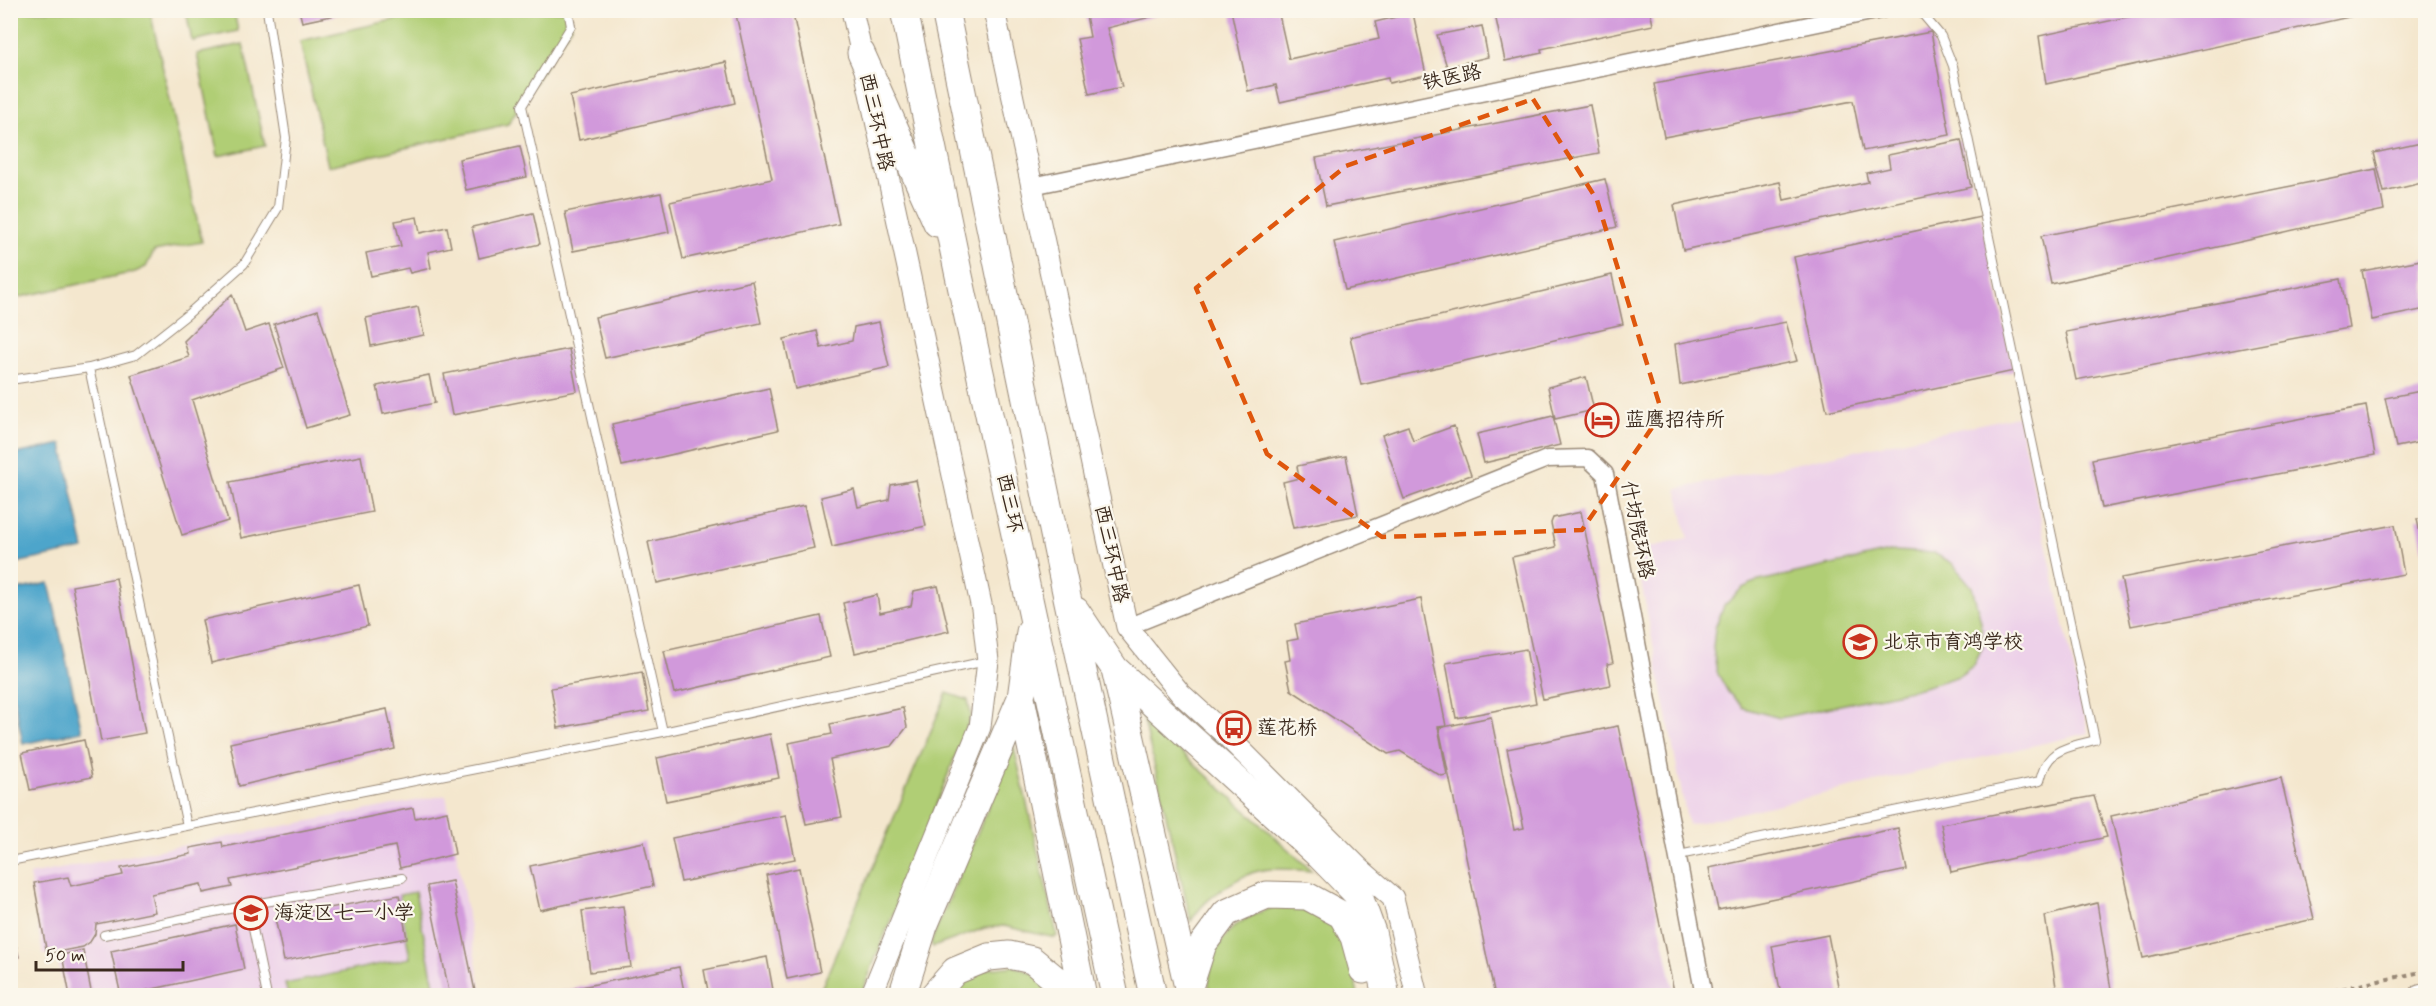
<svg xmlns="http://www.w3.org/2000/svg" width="2436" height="1006" font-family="Mynerve,'LXGW WenKai TC',sans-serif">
  <rect width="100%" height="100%" fill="#fbf7ec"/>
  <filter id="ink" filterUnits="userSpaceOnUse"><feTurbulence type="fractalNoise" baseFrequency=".0167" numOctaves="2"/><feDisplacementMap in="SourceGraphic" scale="12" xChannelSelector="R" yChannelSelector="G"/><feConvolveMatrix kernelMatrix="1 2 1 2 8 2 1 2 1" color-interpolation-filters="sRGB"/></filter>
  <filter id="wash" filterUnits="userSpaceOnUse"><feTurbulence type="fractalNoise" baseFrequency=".008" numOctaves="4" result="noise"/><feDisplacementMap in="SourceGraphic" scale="24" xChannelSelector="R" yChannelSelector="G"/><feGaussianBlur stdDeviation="1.35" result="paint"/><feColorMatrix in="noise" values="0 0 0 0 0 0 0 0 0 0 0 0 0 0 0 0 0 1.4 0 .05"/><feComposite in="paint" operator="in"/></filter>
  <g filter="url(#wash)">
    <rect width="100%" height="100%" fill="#f4e7ce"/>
    <!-- built -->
    <path fill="#edd1e9" d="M2018,416L2088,733L1688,825L1635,550L1688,539L1677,489Z
      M446,795L482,995H65L56,952L43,955L29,875Z"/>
    <!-- green -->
    <path fill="#b0ce75" stroke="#767c4a" stroke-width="1.5" d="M437,10L568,11L571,26L508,124L328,166L300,41Z
      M10,11H150L202,242L154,251L146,267L135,272L11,299Z
      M186,11H234L238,31L192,41Z
      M243,44L265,146L218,156L197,54Z
      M1894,551L1934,553L1952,563L1972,587L1981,622L1983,645L1974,665L1959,676L1924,687L1780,718L1744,708L1728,692L1717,672L1713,648L1715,628L1724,606L1742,588L1755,582Z
      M947,693L968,700L971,716L861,995L818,996Z
      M1143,717L1312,871C1273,868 1258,864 1224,888C1208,900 1202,904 1191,921Z
      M1014,747L1057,935L1055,938L1004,926L985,928L933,947L931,942Z
      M415,892L436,995H288L285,984L410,958L399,895Z
      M1278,906C1301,909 1331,914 1345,936C1351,945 1355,983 1358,995H1210C1206,976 1215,948 1228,933C1240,919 1261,911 1278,906Z
      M1014,966L1040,976L1058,996H950L978,970Z"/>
    <!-- water -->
    <path fill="#4ea5cb" stroke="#446874" stroke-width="1.5" d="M62,444L84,549L11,564V455Z
      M49,583L82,731L23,744L11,684V591Z"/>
    <g id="blocks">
      <!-- building -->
      <path fill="#d199db" d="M299,10H350V12L302,22Z
        M735,10H792L839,224L683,259L670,202L772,179Z
        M1085,10H1174V11L1107,28L1122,87L1089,94L1077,39L1090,37Z
        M1231,10H1278L1289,59L1379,39L1375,22L1413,13L1426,75L1389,83L1388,78L1280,102L1276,85L1248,91Z
        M1494,10H1650L1653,25L1541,49L1542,53L1505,61Z
        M2160,10H2376V11L2046,84L2039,36Z
        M1482,26L1488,57L1447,67L1437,35Z
        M1931,32L1950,135L1863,151L1853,101L1664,137L1654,84Z
        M726,62L735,103L579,140L570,96Z
        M1590,105L1599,153L1326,206L1316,158Z
        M1961,140L1971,187L1683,250L1674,205L1780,182L1784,200L1868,182L1866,173L1890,168L1888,155Z
        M2426,142V182L2384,192L2374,153Z
        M520,146L527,177L466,190L459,159Z
        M2376,169L2384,210L2051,284L2041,236Z
        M1605,179L1617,227L1345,290L1334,242Z
        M661,193L669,232L573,251L565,212Z
        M533,213L540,244L479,258L472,227Z
        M417,217L420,233L447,227L451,247L428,252L431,268L410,273L408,268L371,276L366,253L401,246L395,221Z
        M1981,217L2014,371L1827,411L1794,257Z
        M2426,259V309L2372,320L2362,271Z
        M1612,275L1623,324L1361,385L1350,337Z
        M2341,279L2349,328L2076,380L2066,332Z
        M752,281L761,323L605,358L595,317Z
        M232,294L245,332L269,324L284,368L192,400L228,521L182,535L131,375L189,357L184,341Z
        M418,307L424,335L371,346L366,318Z
        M318,310L350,415L306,428L274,324Z
        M879,322L889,367L795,389L784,339L817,331L821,348L852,341L854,327Z
        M1786,322L1797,361L1680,385L1675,344Z
        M569,349L577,391L452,415L444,374Z
        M429,375L435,403L383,414L377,386Z
        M1586,377L1594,410L1555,419L1548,387Z
        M769,388L778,430L622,466L612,424Z
        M2426,390V441L2396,447L2385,398Z
        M2366,406L2375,455L2102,508L2092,459Z
        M1553,416L1560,445L1484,463L1477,434Z
        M1408,426L1413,441L1454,426L1471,475L1404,499L1382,435Z
        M361,456L372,512L241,538L230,482Z
        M1346,456L1358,515L1293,528L1283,482L1299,478L1297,466Z
        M916,480L926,526L832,547L821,497L854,489L858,507L889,500L891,485Z
        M804,506L814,548L657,583L648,542Z
        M1581,512L1613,663L1607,664L1611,685L1543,699L1512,557L1556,547L1551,523L1553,518Z
        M2426,518V554H2424L2417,519Z
        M2395,525L2404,574L2131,626L2121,578Z
        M116,578L145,733L101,741L72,586Z
        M359,585L368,626L211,663L202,620Z
        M938,586L949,631L855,653L843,603L877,595L880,613L911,606L914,591Z
        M1421,599L1446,726L1438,727L1447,775L1441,776L1400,751L1388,754L1291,690L1285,661L1290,660L1287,641L1298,639L1295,624Z
        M821,616L830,657L674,693L664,651Z
        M1526,649L1536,703L1456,718L1446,663Z
        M642,672L649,711L558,728L551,688Z
        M903,708L907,727L892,746L830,759L842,817L806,824L789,743L832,734L830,724Z
        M387,709L395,749L239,786L230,743Z
        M1491,717L1514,830L1524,828L1507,749L1618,726L1675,996H1495L1439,728Z
        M770,734L779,778L666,801L657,758Z
        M84,740L92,777L30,790L22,753Z
        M2281,778L2314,919L2143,958L2111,816Z
        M2094,796L2107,837L1951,872L1941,824Z
        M413,808L415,818L447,811L455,854L400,868L395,846L230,880L232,887L203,893L201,884L151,894L155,912L96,924L95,934L90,942L83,947L47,954L34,883L68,877L71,886L123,875L121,868L191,854L190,848L222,842L223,847Z
        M786,815L795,859L681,882L672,838Z
        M1898,828L1907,870L1718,910L1709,868Z
        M644,842L653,886L540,910L530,866Z
        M799,868L820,972L787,979L766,875Z
        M452,881L476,996H450L427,886Z
        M399,895L407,938L284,961L275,918Z
        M2097,903L2112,996H2015L2056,987L2045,916Z
        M623,906L631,967L590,972L582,911Z
        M10,920L19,957L10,959Z
        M235,924L244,969L121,996L111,951Z
        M1828,935L1840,996H1781L1772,946Z
        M83,950L92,996H70L62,955Z
        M767,957L773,990L745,996H709L704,970Z
        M679,967L685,996H558L557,992Z"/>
    </g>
  </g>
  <g filter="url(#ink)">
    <use href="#blocks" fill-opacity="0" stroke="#988876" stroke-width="1.5"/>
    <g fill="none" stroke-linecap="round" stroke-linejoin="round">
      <defs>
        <path id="service" d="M568,10L571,26L522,106L663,732
          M89,368L187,826
          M10,380L89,368L136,355L188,314L244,264L278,208L286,138L267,10
          M1679,855L2040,781C2047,748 2066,748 2095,740L1953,66L1941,36L1919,10
          M10,861L663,732L986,661
          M248,905L267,996
          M104,935L248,905L402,878"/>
        <path id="minor" d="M1032,186L1881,10
          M1127,627L1547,459L1588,458L1605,474L1704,996"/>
        <path id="tertiary" d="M852,10L982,609L988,661L980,727L873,991V996
          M994,10L1127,627L1180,693L1227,736L1360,869L1393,898L1417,996
          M2419,996L2426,994"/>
        <path id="trunk" d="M904,10L958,271L1115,996
          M945,10L1067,597L1153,996
          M861,53L937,223
          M1076,611L1115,669L1320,856L1359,896L1372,932L1386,996
          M1115,669L1190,996
          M1021,698L1083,996
          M1189,987L1203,944L1226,913L1267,895L1307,896L1342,915L1354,937L1363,970
          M904,996V990L924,926L1021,698L1030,632
          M933,996L955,971L989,957L1009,955L1032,960L1065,987L1069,996"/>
      </defs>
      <!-- service casing -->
      <use href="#service" stroke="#988876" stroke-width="10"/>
      <!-- minor casing -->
      <use href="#minor" stroke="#988876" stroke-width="19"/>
      <!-- tertiary casing -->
      <use href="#tertiary" stroke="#988876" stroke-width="23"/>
      <!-- trunk casing -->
      <use href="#trunk" stroke="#988876" stroke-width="29"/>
      <!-- path -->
      <path stroke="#988876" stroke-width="4" stroke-dasharray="4.5 4.5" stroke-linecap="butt" d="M2307,996L2426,971"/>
      <!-- service -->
      <use href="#service" stroke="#fff" stroke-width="8"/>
      <!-- minor -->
      <use href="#minor" stroke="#fff" stroke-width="16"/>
      <!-- tertiary -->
      <use href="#tertiary" stroke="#fff" stroke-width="21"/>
      <!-- trunk -->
      <use href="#trunk" stroke="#fff" stroke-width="27"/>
    </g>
  </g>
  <!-- marked area -->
  <path fill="none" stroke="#df570d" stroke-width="4.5" stroke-dasharray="12 8" stroke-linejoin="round" d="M1533,99L1597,200L1662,413L1582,530L1382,537L1267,454L1196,288L1346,166Z"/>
  <!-- icons -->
  <defs>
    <symbol id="hotel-ring" viewBox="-11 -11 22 22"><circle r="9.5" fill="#fbf7ec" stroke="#c8321e" stroke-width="1.5"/><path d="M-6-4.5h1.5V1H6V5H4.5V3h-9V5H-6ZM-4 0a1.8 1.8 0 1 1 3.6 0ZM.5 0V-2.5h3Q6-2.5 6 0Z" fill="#c8321e"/></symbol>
    <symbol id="school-ring" viewBox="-11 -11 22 22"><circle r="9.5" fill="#fbf7ec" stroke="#c8321e" stroke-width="1.5"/><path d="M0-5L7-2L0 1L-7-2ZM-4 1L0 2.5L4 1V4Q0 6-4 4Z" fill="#c8321e"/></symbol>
    <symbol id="bus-ring" viewBox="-11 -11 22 22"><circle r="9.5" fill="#fbf7ec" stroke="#c8321e" stroke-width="1.5"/><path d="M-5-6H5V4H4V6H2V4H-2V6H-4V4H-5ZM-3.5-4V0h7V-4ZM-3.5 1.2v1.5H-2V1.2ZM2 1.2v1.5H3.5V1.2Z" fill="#c8321e"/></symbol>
  </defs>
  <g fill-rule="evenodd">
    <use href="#hotel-ring" x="1583" y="401" width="38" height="38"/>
    <use href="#school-ring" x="1841" y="623" width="38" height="38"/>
    <use href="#bus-ring" x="1215" y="709" width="38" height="38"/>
    <use href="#school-ring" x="232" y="894" width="38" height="38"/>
  </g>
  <g text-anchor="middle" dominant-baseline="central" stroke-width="4.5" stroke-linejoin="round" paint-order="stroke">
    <!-- street labels -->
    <g font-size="20" fill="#3b2a1e" stroke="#fbf7ec">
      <text transform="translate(1452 78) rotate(-12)">铁医路</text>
      <text transform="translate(876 122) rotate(78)">西三环中路</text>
      <text transform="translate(1009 503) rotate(78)">西三环</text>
      <text transform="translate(1637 530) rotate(79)">什坊院环路</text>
      <text transform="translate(1111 554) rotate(78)">西三环中路</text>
    </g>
    <!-- poi labels -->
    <g font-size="20" fill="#3b2a1e" stroke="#fbf7ec" text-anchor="start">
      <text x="1625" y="420">蓝鹰招待所</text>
      <text x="1883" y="642">北京市育鸿学校</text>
      <text x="1257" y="728">莲花桥</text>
      <text x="274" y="913">海淀区七一小学</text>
    </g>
  </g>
  <!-- margin -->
  <rect width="2436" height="1006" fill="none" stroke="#fbf7ec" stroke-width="36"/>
  <!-- scale -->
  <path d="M36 961v9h147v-9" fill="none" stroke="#3b2a1e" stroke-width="3"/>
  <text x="45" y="961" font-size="18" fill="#3b2a1e" stroke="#fbf7ec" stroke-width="4.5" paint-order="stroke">50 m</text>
</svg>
